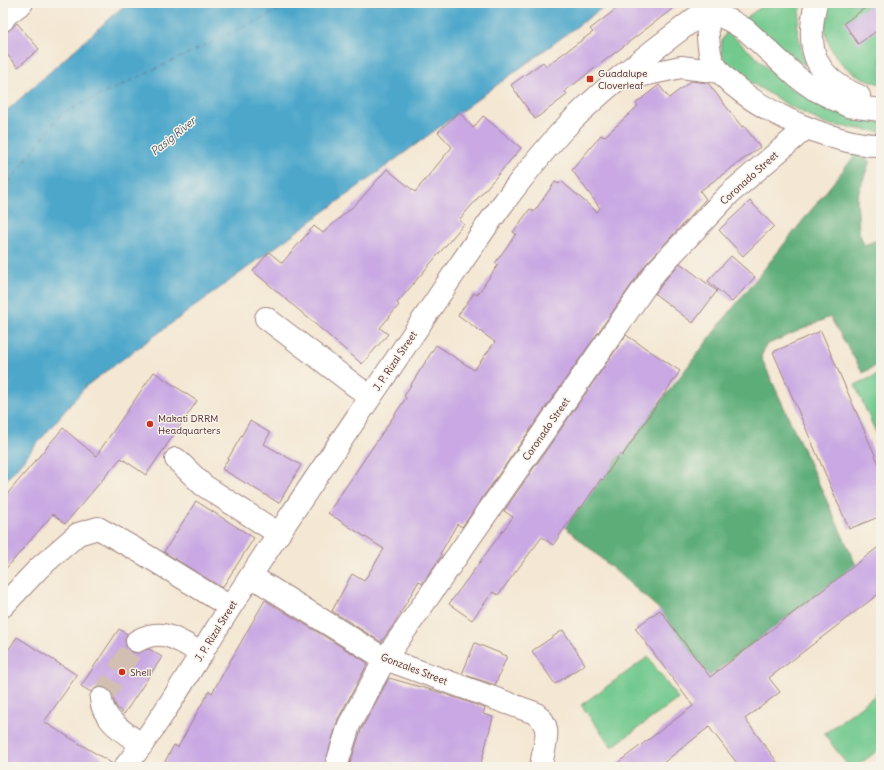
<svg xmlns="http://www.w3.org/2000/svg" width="884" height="770" font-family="Delius,sans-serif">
  <rect width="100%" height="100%" fill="#f7f3e8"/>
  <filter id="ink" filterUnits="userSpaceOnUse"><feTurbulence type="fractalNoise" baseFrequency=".025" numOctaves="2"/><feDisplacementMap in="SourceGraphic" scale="8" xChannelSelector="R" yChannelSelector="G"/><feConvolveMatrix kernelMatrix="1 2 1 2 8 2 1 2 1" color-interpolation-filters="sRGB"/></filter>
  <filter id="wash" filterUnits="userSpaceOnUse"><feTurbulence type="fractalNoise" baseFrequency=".012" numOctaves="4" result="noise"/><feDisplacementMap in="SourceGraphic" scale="16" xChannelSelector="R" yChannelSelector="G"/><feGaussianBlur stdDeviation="0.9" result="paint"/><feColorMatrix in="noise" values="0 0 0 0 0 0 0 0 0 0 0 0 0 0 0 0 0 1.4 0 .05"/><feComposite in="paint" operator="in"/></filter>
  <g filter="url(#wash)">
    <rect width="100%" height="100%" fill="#f4e7d3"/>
    <!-- green -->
    <path fill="#72c98e" stroke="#5e745c" d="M767,3H802L797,28L805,66L744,19Z
      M827,3H881V84C841,75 817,44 827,3Z
      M727,31L790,88L844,113L881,123V132L825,124L788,105L740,76L731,69L721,54L722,40Z
      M881,373V444L855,385Z
      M648,657L678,699L612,747L581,705Z
      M881,691V748L856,767H849L824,734Z"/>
    <!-- forest -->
    <path fill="#5dad79" stroke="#546652" d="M856,154L870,161L857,197L859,232L864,245L881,239V363L863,373L830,317L766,345L761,357L856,565L709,676L658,608L565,527L721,323Z"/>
    <!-- water -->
    <path fill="#4ea7cb" stroke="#4c637b" d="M127,3H609L86,386L3,484V114Z"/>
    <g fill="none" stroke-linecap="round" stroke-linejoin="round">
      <!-- ferry -->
      <path stroke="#4c556b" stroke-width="1" stroke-dasharray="5 4" stroke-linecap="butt" d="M3,190L61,114L294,3"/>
    </g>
    <g id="blocks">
      <!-- building -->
      <path fill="#c9a8e3" d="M624,3H680L565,91L567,95L535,119L511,85L543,62L546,66L593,32L590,29Z
        M872,3H874L881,13V28L858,44L844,23Z
        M17,23L39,49L18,67L3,50V35Z
        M691,81L708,83L742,127L744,126L760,147L700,191L706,199L646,264L462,527L457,524L440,554L442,555L422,584L419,581L394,624L381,642L332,611L352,574L364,581L384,549L328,513L406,398L404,396L436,345L474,370L495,342L458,315L474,293L477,295L498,265L495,263L516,234L513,232L530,209L534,212L555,182L559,184L561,181L597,212L600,208L572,170L601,135L604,137L638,106L636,103L659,85L669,98Z
        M459,112L473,128L483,116L521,148L459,220L464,224L397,303L399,305L380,328L388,334L362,364L253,271L269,252L282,263L314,226L323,233L359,201L387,169L415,192L452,147L438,132Z
        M750,201L774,226L743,256L719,230Z
        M731,256L755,277L732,302L708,281Z
        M680,263L717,291L693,323L655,294L666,279Z
        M821,331L881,469V516L849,529L773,352Z
        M626,335L680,371L622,456L620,454L603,480L601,479L581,508L579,507L553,545L542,537L498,595L493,592L472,620L449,604L513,517L504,511Z
        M154,372L197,401L146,475L121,458L65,524L53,514L3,572V499L63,428L96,456Z
        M250,421L270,433L264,444L301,465L279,503L222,469Z
        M196,501L254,538L222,588L164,552Z
        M881,545V592L769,678L780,692L745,719L781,767H740L709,727L658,767H612L693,706L635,628L660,610L710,677Z
        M265,600L368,663L338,719L324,767H162L174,745L178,747L209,691L212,693Z
        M119,629L127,634L125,639L126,646L130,651L136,653L149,649L162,657L124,714L116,707L111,691L105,687H98L91,692L81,686Z
        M563,630L585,664L555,684L532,651Z
        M17,637L77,675L44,722L113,764V767H3V658Z
        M475,643L507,656L495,685L462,674Z
        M389,678L442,693L485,708L483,714L493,717L480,767H349L361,730Z"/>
    </g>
  </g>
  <g filter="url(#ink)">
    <use href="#blocks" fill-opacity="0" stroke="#9f837f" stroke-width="1"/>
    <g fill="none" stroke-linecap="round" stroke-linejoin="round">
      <!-- minor-tunnel -->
      <path stroke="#d2bfb1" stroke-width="22" stroke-dasharray="22 11" stroke-linecap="butt" d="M101,699L137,641"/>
      <defs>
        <path id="minor" d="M3,20L6,15L22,3
          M266,318L370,397
          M176,459L203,485L279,534
          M251,576L385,659L535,713C555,727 543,746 541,767
          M3,606L39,568L78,534L98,528L144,554L230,607
          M137,641C163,626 180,641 202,654
          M101,699C102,720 127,734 142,745
          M336,767L349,725L385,659L656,271L729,194L806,128"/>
        <path id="major" d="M125,767C165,716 196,660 231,606C293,510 358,416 422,321C466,256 509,189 562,131C605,85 657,48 706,10L719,3"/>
        <path id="highway" d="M816,3C805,49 814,77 859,96
          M706,10C708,24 707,51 713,62C736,103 835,147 881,145
          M706,10L731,21L746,30L797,77L814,89L848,106L881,110
          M615,81L681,67L720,72"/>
      </defs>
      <!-- minor casing -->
      <use href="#minor" stroke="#9f837f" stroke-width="24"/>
      <!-- major casing -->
      <use href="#major" stroke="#9f837f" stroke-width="24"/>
      <!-- highway casing -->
      <use href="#highway" stroke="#9f837f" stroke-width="24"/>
      <!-- minor -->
      <use href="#minor" stroke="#fff" stroke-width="22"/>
      <!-- major -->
      <use href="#major" stroke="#fff" stroke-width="22"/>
      <!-- highway -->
      <use href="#highway" stroke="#fff" stroke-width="22"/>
    </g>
  </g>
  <!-- markers -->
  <g fill="#c8321e" stroke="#f7f3e8" stroke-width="1.5">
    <rect x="586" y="75" width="8" height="8" rx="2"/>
    <circle cx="150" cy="424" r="4"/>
    <circle cx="122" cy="672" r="4"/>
  </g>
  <g text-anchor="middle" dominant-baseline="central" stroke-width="3" stroke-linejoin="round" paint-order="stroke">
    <!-- poi labels -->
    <g font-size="10" fill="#4a1f2b" stroke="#f7f3e8" text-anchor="start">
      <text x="598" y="73">Guadalupe<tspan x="598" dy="12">Cloverleaf</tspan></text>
      <text x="158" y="418">Makati DRRM<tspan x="158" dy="12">Headquarters</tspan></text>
      <text x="130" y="672">Shell</text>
    </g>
    <!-- street labels -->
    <g font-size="10" fill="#4a1f2b" stroke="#f7f3e8">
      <text transform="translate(749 178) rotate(-42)">Coronado Street</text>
      <text transform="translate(395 361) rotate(-56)">J. P. Rizal Street</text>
      <text transform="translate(546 429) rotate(-55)">Coronado Street</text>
      <text transform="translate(216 631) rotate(-58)">J. P. Rizal Street</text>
      <text transform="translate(414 669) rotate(21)">Gonzales Street</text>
    </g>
    <!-- water labels -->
    <g font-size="11" font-style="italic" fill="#4c556b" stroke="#f7f3e8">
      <text transform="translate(173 136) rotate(-39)">Pasig River</text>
    </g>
  </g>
  <!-- margin -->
  <rect width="884" height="770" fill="none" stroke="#f7f3e8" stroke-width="16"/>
</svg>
